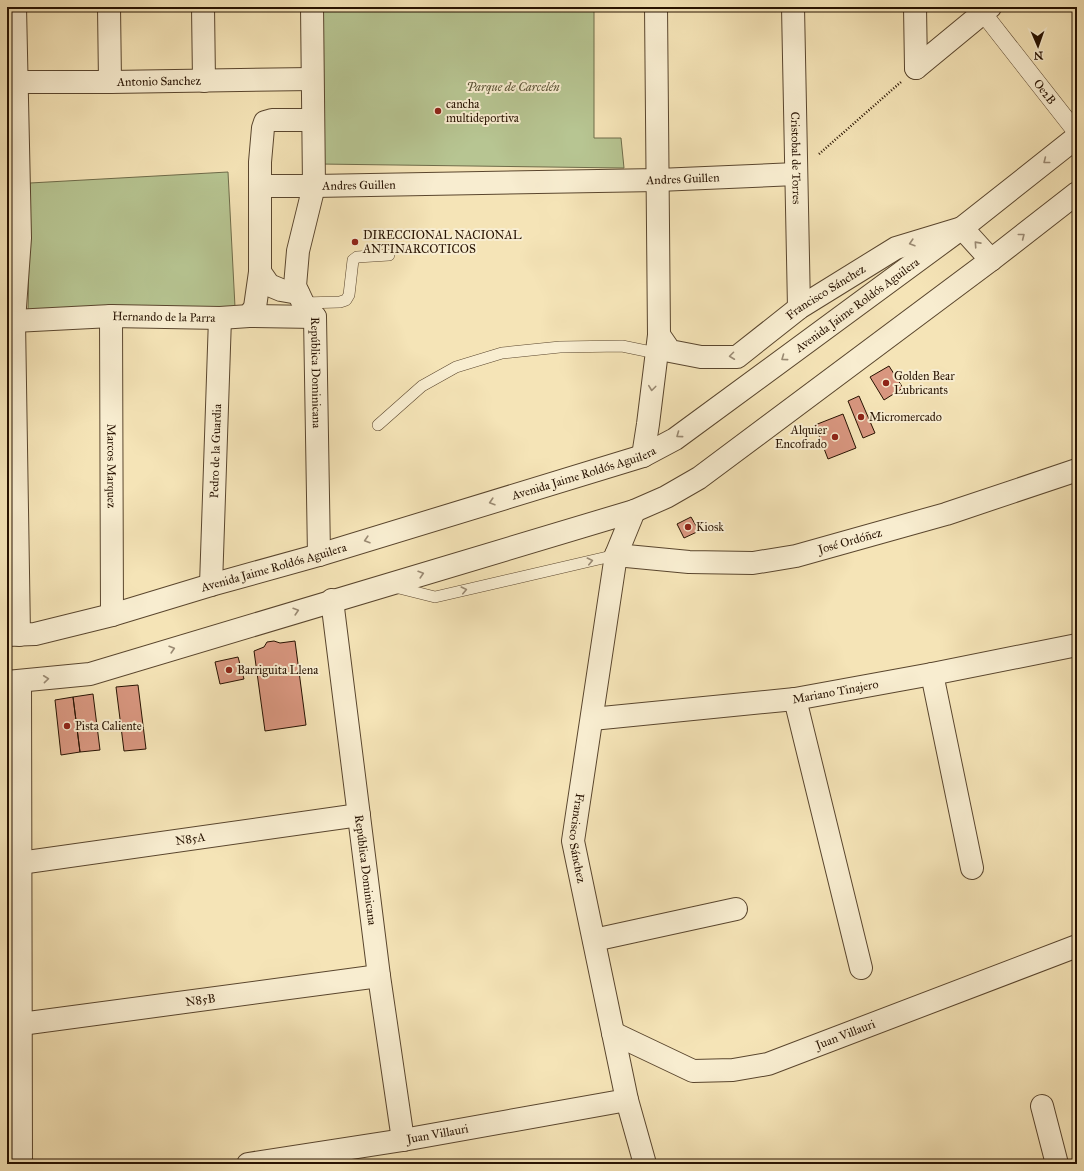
<svg xmlns="http://www.w3.org/2000/svg" width="1084" height="1171" font-family="'IM FELL Great Primer',serif">
  <rect width="100%" height="100%" fill="#f5e4b7"/>
  <filter id="stains"><feTurbulence type="fractalNoise" baseFrequency=".005" numOctaves="4"/><feColorMatrix values="0 0 0 0 .2 0 0 0 0 .09 0 0 0 0 .02 0 0 0 .5 -.17"/></filter>
  <radialGradient id="worn" r=".72"><stop offset=".6" stop-color="#630" stop-opacity="0"/><stop offset="1" stop-color="#630" stop-opacity=".3"/></radialGradient>
  <!-- green -->
  <path fill="#b7c592" stroke="#6f6c4a" d="M317,7H594V138H621L624,168L319,164Z
    M228,172L235,307L28,315L30,183Z"/>
  <!-- building -->
  <path fill="#d8967f" stroke="#271201" d="M889,366L903,388L884,400L870,377Z
    M859,396L875,433L863,438L848,401Z
    M843,414L856,448L828,459L815,425Z
    M691,517L699,531L684,538L677,524Z
    M274,641L280,643L295,641L306,725L265,731L254,651L264,647L267,642Z
    M238,657L244,679L220,684L215,662Z
    M138,685L146,749L124,751L116,687Z
    M93,694L100,750L80,752L73,697Z
    M73,697L80,752L61,755L55,700Z"/>
  <g fill="none" stroke-linecap="round" stroke-linejoin="round">
    <defs>
      <path id="service" d="M303,303L340,302L346,300L349,295L353,260L357,257L389,255
        M378,425L422,386L456,367L502,353L560,347L622,346L656,353
        M395,587L435,597L616,555"/>
      <g id="pedestrian">
        <path id="s1" d="M983,13L1077,133"/>
      </g>
      <g id="minor">
        <path d="M15,7L20,238L14,321L19,635"/>
        <path d="M109,7L110,82"/>
        <path d="M203,7L204,81"/>
        <path id="s2" d="M312,7L314,186L298,251L295,286L303,303L315,317L319,555"/>
        <path id="s3" d="M793,7L799,308"/>
        <path d="M915,7L916,68"/>
        <path d="M916,68L990,7"/>
        <path id="s4" d="M7,82H110L312,79"/>
        <path id="s5" d="M260,186H314L658,180L796,174"/>
        <path d="M260,272L269,285L281,290L298,293"/>
        <path id="s6" d="M111,316L112,615"/>
        <path d="M249,316L255,307L260,272V162L263,128L265,122L272,120H313"/>
        <path id="s7" d="M14,321L111,316L220,318L249,316L315,317"/>
        <path id="s8" d="M659,335L670,351L701,357H737L799,308L896,248L962,228L991,260"/>
        <path d="M643,456L648,424L659,335L656,7"/>
        <path id="s9" d="M634,511L616,555L573,841L627,1100L645,1164"/>
        <path id="s10" d="M616,555L689,562L753,563L796,556L946,514L1077,470"/>
        <path id="s11" d="M211,585L220,318"/>
        <path id="s12" d="M332,600L379,976L403,1140"/>
        <path d="M932,674L972,868"/>
        <path d="M20,682L21,1164"/>
        <path d="M795,699L861,968"/>
        <path id="s13" d="M592,719L795,699L932,674L1077,645"/>
        <path id="s14" d="M20,863L359,815"/>
        <path d="M594,940L736,909"/>
        <path id="s15" d="M21,1024L379,976"/>
        <path id="s16" d="M613,1033L693,1071L733,1070L768,1064L1077,946"/>
        <path d="M1042,1106L1057,1164"/>
        <path id="s17" d="M248,1164L403,1140L627,1100"/>
      </g>
      <g id="tertiary">
        <path id="s18" d="M7,635L35,634L112,615L211,585L319,555L643,456L675,439L962,228L1077,137"/>
        <path d="M7,682L90,674L634,511L666,497L699,478L991,260L1077,193"/>
      </g>
    </defs>
    <!-- service casing -->
    <use href="#service" stroke="#5a462e" stroke-width="12"/>
    <!-- pedestrian casing -->
    <use href="#pedestrian" stroke="#5a462e" stroke-width="18"/>
    <!-- minor casing -->
    <use href="#minor" stroke="#5a462e" stroke-width="24"/>
    <!-- tertiary casing -->
    <use href="#tertiary" stroke="#5a462e" stroke-width="24"/>
    <!-- path -->
    <path stroke="#271201" stroke-width="2.5" stroke-dasharray="1 2" stroke-linecap="butt" d="M819,154L901,82"/>
    <!-- service -->
    <use href="#service" stroke="#f8edd0" stroke-width="11"/>
    <!-- pedestrian -->
    <use href="#pedestrian" stroke="#f8edd0" stroke-width="17"/>
    <!-- minor -->
    <use href="#minor" stroke="#f8edd0" stroke-width="22"/>
    <!-- tertiary -->
    <use href="#tertiary" stroke="#f8edd0" stroke-width="22"/>
  </g>
  <!-- one-way arrows -->
  <defs><path id="oneway-chevron" d="M-2-3.5L2.5 0L-2 3.5" fill="none" stroke-width="1.6" stroke-linecap="round" stroke-linejoin="round"/></defs>
  <g stroke="#9a8a73">
    <use href="#oneway-chevron" transform="translate(1046 161) rotate(142)"/>
    <use href="#oneway-chevron" transform="translate(1022 236) rotate(-38)"/>
    <use href="#oneway-chevron" transform="translate(912 243) rotate(163)"/>
    <use href="#oneway-chevron" transform="translate(977 244) rotate(-132)"/>
    <use href="#oneway-chevron" transform="translate(732 356) rotate(173)"/>
    <use href="#oneway-chevron" transform="translate(784 358) rotate(144)"/>
    <use href="#oneway-chevron" transform="translate(652 388) rotate(97)"/>
    <use href="#oneway-chevron" transform="translate(679 435) rotate(144)"/>
    <use href="#oneway-chevron" transform="translate(492 502) rotate(163)"/>
    <use href="#oneway-chevron" transform="translate(367 540) rotate(163)"/>
    <use href="#oneway-chevron" transform="translate(590 561) rotate(-13)"/>
    <use href="#oneway-chevron" transform="translate(421 574) rotate(-17)"/>
    <use href="#oneway-chevron" transform="translate(464 590) rotate(-13)"/>
    <use href="#oneway-chevron" transform="translate(296 611) rotate(-17)"/>
    <use href="#oneway-chevron" transform="translate(172 649) rotate(-17)"/>
    <use href="#oneway-chevron" transform="translate(46 679) rotate(-6)"/>
  </g>
  <!-- markers -->
  <g fill="#8f2418" stroke="#f8edd0" stroke-width="1.5">
    <circle cx="438" cy="111" r="4"/>
    <circle cx="355" cy="242" r="4"/>
    <circle cx="886" cy="383" r="4"/>
    <circle cx="861" cy="417" r="4"/>
    <circle cx="835" cy="437" r="4"/>
    <circle cx="688" cy="527" r="4"/>
    <circle cx="229" cy="670" r="4"/>
    <circle cx="67" cy="726" r="4"/>
  </g>
  <g text-anchor="middle" dominant-baseline="central" stroke-width="4" stroke-linejoin="round" paint-order="stroke">
    <!-- street labels -->
    <g font-size="12" fill="#271201" stroke="#f8edd0">
      <text stroke="none"><textPath href="#s4" startOffset="152">Antonio Sanchez</textPath></text>
      <text stroke="none"><textPath href="#s1" startOffset="100">Oe2B</textPath></text>
      <text stroke="none"><textPath href="#s3" startOffset="151">Cristobal de Torres</textPath></text>
      <text stroke="none"><textPath href="#s5" startOffset="423">Andres Guillen</textPath></text>
      <text stroke="none"><textPath href="#s5" startOffset="99">Andres Guillen</textPath></text>
      <text stroke="none"><textPath href="#s8" startOffset="197">Francisco Sánchez</textPath></text>
      <text stroke="none"><textPath href="#s18" startOffset="924">Avenida Jaime Roldós Aguilera</textPath></text>
      <text stroke="none"><textPath href="#s7" startOffset="150">Hernando de la Parra</textPath></text>
      <text stroke="none"><textPath href="#s2" startOffset="374">República Dominicana</textPath></text>
      <text stroke="none"><textPath href="#s11" startOffset="134">Pedro de la Guardia</textPath></text>
      <text stroke="none"><textPath href="#s6" startOffset="150">Marcos Marquez</textPath></text>
      <text stroke="none"><textPath href="#s18" startOffset="600">Avenida Jaime Roldós Aguilera</textPath></text>
      <text stroke="none"><textPath href="#s10" startOffset="237">José Ordóñez</textPath></text>
      <text stroke="none"><textPath href="#s18" startOffset="276">Avenida Jaime Roldós Aguilera</textPath></text>
      <text stroke="none"><textPath href="#s13" startOffset="245">Mariano Tinajero</textPath></text>
      <text stroke="none"><textPath href="#s9" startOffset="334">Francisco Sánchez</textPath></text>
      <text stroke="none"><textPath href="#s14" startOffset="172">N85A</textPath></text>
      <text stroke="none"><textPath href="#s12" startOffset="272">República Dominicana</textPath></text>
      <text stroke="none"><textPath href="#s15" startOffset="181">N85B</textPath></text>
      <text stroke="none"><textPath href="#s16" startOffset="247">Juan Villauri</textPath></text>
      <text stroke="none"><textPath href="#s17" startOffset="192">Juan Villauri</textPath></text>
    </g>
    <!-- park labels -->
    <g font-size="12" font-style="italic" fill="#595134" stroke="#f8edd0">
      <text x="513" y="87">Parque de Carcelén</text>
    </g>
    <!-- poi labels -->
    <g font-size="12" fill="#271201" stroke="#f8edd0" text-anchor="start">
      <text x="446" y="104">cancha<tspan x="446" dy="14">multideportiva</tspan></text>
      <text x="363" y="235">DIRECCIONAL NACIONAL<tspan x="363" dy="14">ANTINARCOTICOS</tspan></text>
      <text x="894" y="376">Golden Bear<tspan x="894" dy="14">Lubricants</tspan></text>
      <text x="869" y="417">Micromercado</text>
      <text x="827" y="430" text-anchor="end">Alquier<tspan x="827" dy="14">Encofrado</tspan></text>
      <text x="696" y="527">Kiosk</text>
      <text x="237" y="670">Barriguita Llena</text>
      <text x="75" y="726">Pista Caliente</text>
    </g>
  </g>
  <!-- margin -->
  <rect width="1084" height="1171" fill="none" stroke="#f5e4b7" stroke-width="24"/>
  <rect x="8" y="8" width="1068" height="1155" fill="none" stroke="#271201" stroke-width="2"/>
  <rect x="12" y="12" width="1060" height="1147" fill="none" stroke="#271201"/>
  <!-- north arrow -->
  <g transform="translate(1038 46) rotate(178)" stroke="#f8edd0" stroke-width="3" paint-order="stroke">
  <path d="M0-3L7 15L0 10L-7 15Z" fill="#271201"/>
  <text y="-6" font-size="11" font-weight="bold" text-anchor="middle" fill="#271201">N</text>
  </g>
  <rect width="100%" height="100%" filter="url(#stains)"/>
  <rect width="100%" height="100%" fill="url(#worn)"/>
</svg>
